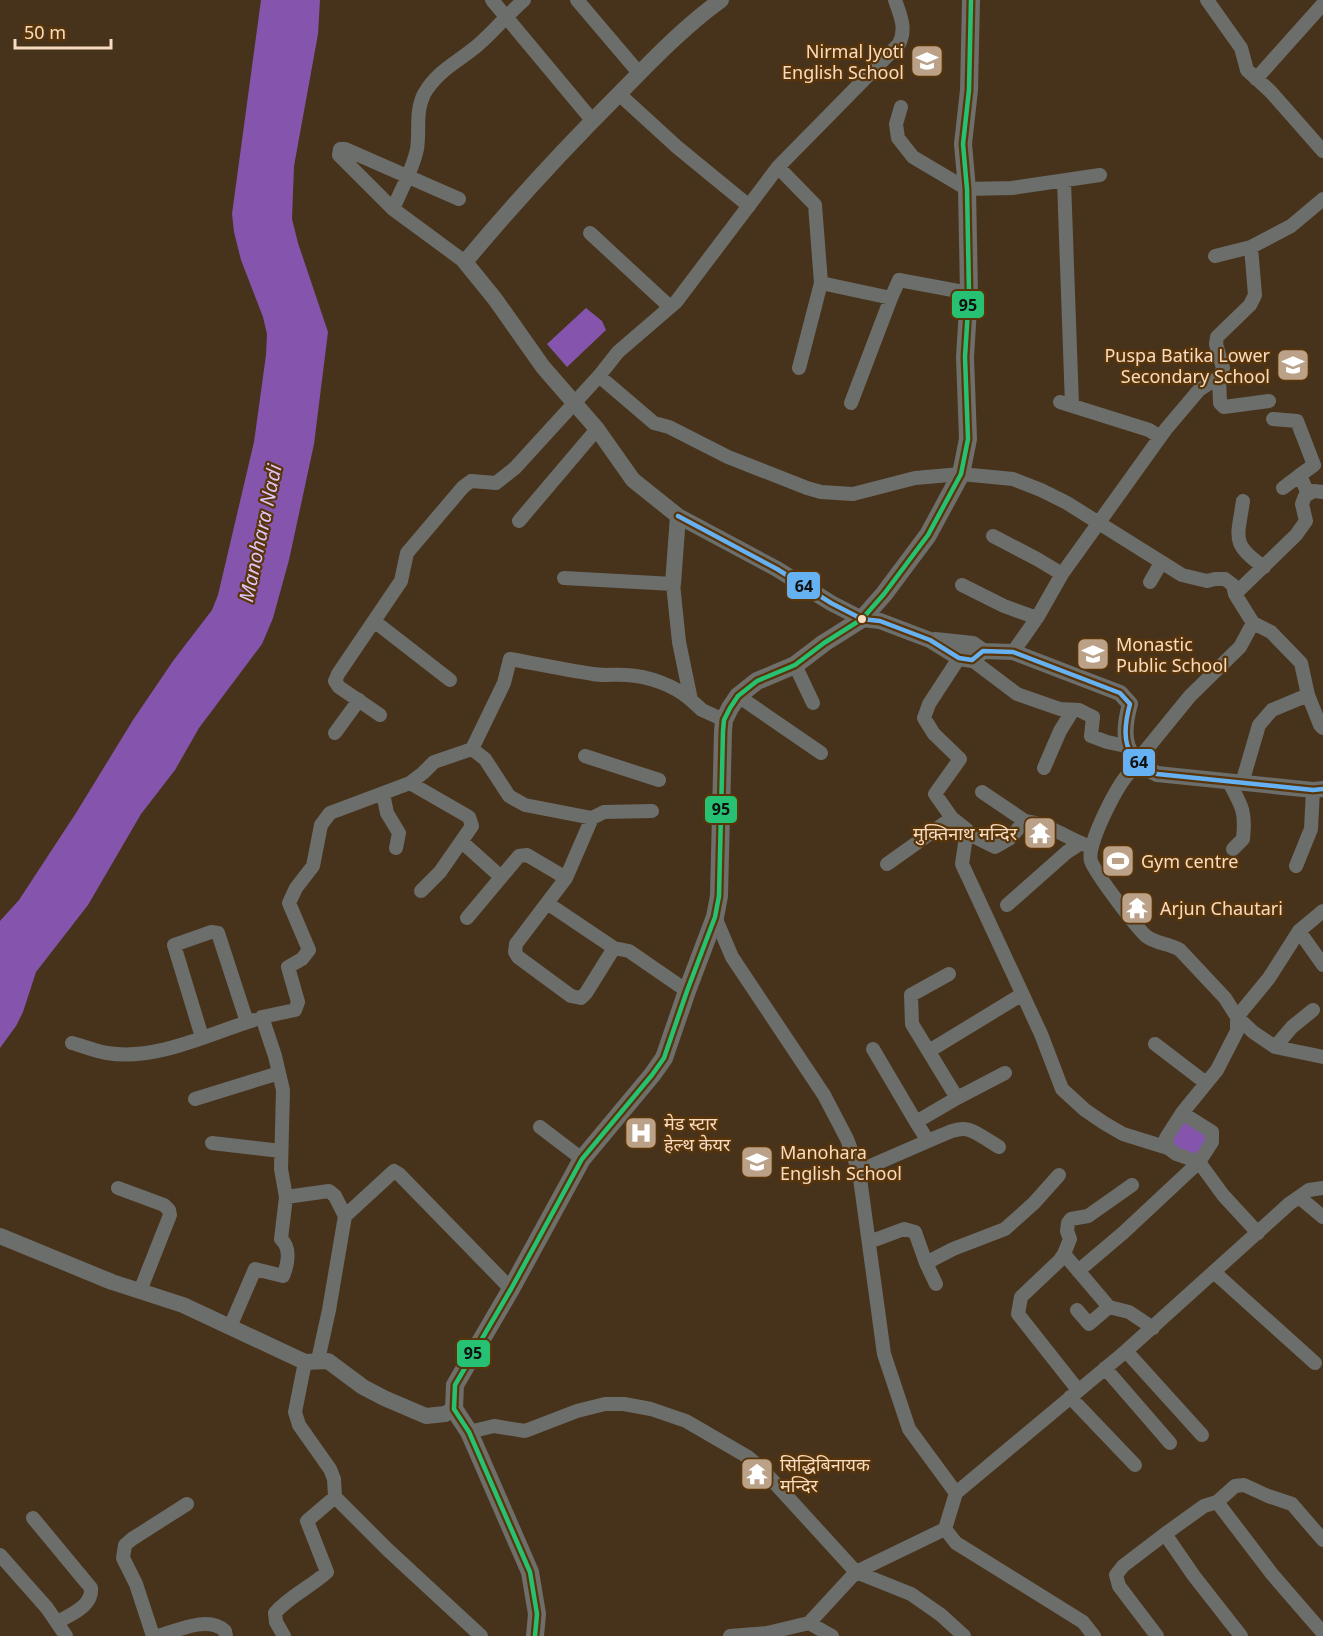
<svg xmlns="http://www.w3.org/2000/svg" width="1323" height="1636" font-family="'Noto Sans','Noto Sans Devanagari',sans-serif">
  <rect width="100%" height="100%" fill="#47331b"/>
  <!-- water -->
  <path fill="#8555ad" d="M261,0H320L318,34L294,166L292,219L298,243L328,332L314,444L289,560L273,618L262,644L199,728L175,770L141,814L88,905L36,972L23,1012L16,1026L0,1048V921L19,900L76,813L133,720L173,661L212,610L218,595L254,442L266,355L267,334L263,317L241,260L234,232L232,214Z
    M586,308L602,321L606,330L567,367L547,344Z
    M1185,1119L1209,1132L1199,1156L1173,1146V1136Z"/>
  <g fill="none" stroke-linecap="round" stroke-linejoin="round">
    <!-- minor -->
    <path stroke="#6c6e6b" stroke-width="14" d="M492,0L592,120
      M577,0L639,73
      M1207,0L1241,48L1247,70L1270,91L1323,151
      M1256,79L1323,4
      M619,94L677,147L749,206
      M901,107L896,124L898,138L913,157L967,189L1012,188L1100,175
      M778,167L815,205L821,283L891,298L899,280L969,293
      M1064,181L1072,405
      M459,199L345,149H340L339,155L393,209L465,262
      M393,209C401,190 413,169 417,149C420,130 415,112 424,94C438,70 458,62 478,45C494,31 508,14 524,0
      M590,233L670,307
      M1215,256L1251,247L1291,226L1323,199
      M799,368L821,283
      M599,376L654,423L669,427L728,457L807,488L821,492L853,494L915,478L961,474L1013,479L1041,490L1067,503L1182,575L1207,581L1215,579H1225L1233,585L1235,594L1253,623L1271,632L1301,663L1308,695L1272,710L1259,725L1242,783
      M1219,377L1220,403L1224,407L1269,401
      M1060,402L1149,430L1160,437
      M851,403L891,298
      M1273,419L1297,421L1314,465L1300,475L1308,494
      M1283,488L1300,475
      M1243,501C1238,537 1230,544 1264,567
      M519,521L597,429
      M993,536L1037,559L1062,574
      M564,578L673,584L679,642L691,700L702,710L724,720
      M1150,582L1161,563
      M962,585L1004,606L1037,618
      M1235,594L1296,535L1306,521L1302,504L1305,496L1314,491L1323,492
      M374,621L450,680
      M1013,652L1037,618L1062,574L1166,429L1199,390L1219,377L1223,368L1216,344L1217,337L1250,305L1255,295L1251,247
      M959,658L929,704L924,718L934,734L960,759L935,794L952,818L967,830L971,835L995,847L1009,839L1025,821C1050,824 1068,839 1091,847
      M972,660L1017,694L1060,709L1079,710L1093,717L1091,736L1107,742L1126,746
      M795,665L813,703
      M1308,695L1320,725L1323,728
      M738,696L821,753
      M380,715L339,687L335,681L338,674L401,581L407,553L463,487L471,481L496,483L515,468L599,376L618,352L676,302L778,167L899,44C907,28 900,15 895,0
      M335,733L359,700
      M472,749L485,759L509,796L525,805L592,818L604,812L652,811
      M585,756L659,780
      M1137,761L1190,696L1240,647L1253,623
      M1140,764C1136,767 1132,770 1129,773C1117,786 1086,845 1091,861C1095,873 1136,927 1146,936C1156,944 1169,943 1180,950L1225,998L1237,1017L1253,1032L1275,1047L1323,1057
      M1044,768L1060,731L1073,710
      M1229,782C1242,806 1246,812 1243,839L1233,849
      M410,783L469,817L472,826L440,872L421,891
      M982,792L1025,821
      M383,794L387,813L399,833L396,848
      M592,818L566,878L516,944L515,952L518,957L571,996L581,998L586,993L614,948
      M967,830L962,864L1041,1034L1062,1089L1085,1110L1104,1123L1123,1134L1168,1148
      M462,842L501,877
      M887,864L952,818
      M1296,866L1311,829L1313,790
      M547,903L614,948L629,951L687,991
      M1007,905L1067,852L1081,843
      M715,917L732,957L824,1095L847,1139L859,1171L884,1354L909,1429L956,1493
      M467,918L519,856L527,855L566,878
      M1299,931L1323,965
      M949,974L911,995L912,1024L957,1098
      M202,1037L174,945L211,932L218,933L247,1022
      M72,1043C83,1046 95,1051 107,1053C157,1061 208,1034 254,1020
      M1155,1044L1206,1083
      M1275,1047L1292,1027L1313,1010
      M873,1049L916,1122L957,1098L1005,1073
      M929,1051L1021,995
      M195,1099L279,1073
      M540,1127L582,1159
      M928,1141C968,1124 962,1124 999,1147
      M212,1143L281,1151
      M859,1171L928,1141L916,1122
      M118,1188L164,1205L169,1210L170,1215L140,1291
      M1299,1197L1309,1190L1323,1188
      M345,1216L335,1196L329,1191L286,1197L281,1169L283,1090L275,1056L262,1017L295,1010L298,1002L288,967L302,959L309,950L289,903L296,888L313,866L321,825L330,813L410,783L423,773L434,762L472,749L504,683L510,659C537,664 565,670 593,674C604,676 615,674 626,675C648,676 674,685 691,700
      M1258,1233L1223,1195L1199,1162L1176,1154L1168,1148L1166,1138L1182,1113L1217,1070L1237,1031V1017L1269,978L1299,931L1323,911
      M869,1242L904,1229L915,1232L926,1263L936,1284
      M1064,1254L1109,1307L1129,1312L1153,1328
      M926,1263L953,1249L1005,1229L1034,1203L1059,1175
      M1078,1271L1123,1233L1199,1162L1212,1142V1132L1182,1113
      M1215,1273L1315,1363
      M1077,1310L1089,1324L1109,1307
      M230,1327L255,1269L283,1276C288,1264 291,1248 281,1239L286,1197
      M1126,1351L1202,1435
      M318,1360L329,1310L345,1216L394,1171L399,1174L511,1289
      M305,1362L295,1412L299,1425L330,1469L334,1479L335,1497L388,1550L481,1636
      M1105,1368L1170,1443
      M1078,1390L1018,1314L1021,1297L1059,1261L1064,1254L1070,1239L1067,1231L1068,1223L1071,1219L1088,1216L1132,1185
      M1070,1397L1135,1465
      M469,1432L494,1426L525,1431L577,1411L605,1404H624L651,1409L686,1421L748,1457L762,1469L856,1572L911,1594L941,1615L964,1636
      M1217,1502L1235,1486L1244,1485L1268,1496L1292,1504L1323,1540
      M33,1518L91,1588C93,1606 71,1614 58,1622
      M945,1529L956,1543L1083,1622L1094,1636
      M1165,1534L1204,1506L1217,1502L1272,1574L1323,1633
      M0,1555L47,1608L66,1636
      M809,1623L856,1572L945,1529L956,1493L1126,1351L1289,1204L1299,1197L1323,1217
      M153,1636L136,1584L123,1558L125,1545L132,1539L187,1504
      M158,1636C177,1631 208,1615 225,1631L226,1636
      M284,1636L276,1622L275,1613C289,1596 311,1587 327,1572L307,1521L335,1497
      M730,1636L767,1633L809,1623L832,1636
      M1157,1636L1119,1586L1116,1575L1123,1566L1165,1534L1194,1576L1241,1636"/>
    <!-- tertiary -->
    <path stroke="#6c6e6b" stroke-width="16" d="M678,516L777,569L831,603L862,619L880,621L930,640L959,658L972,660L983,651L1013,652L1120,693L1130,704C1121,737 1123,758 1157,774L1313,790L1323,789
      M673,584L678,516L633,480L597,429L543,367L495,299L465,262C514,203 566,147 620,93C651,61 685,26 721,0
      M935,640L973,644L983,651
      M0,1236L112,1282L183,1305L305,1362L328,1361L363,1387L384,1398L426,1416L445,1414L454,1409"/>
    <!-- secondary -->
    <path stroke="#6e6e6a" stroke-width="18" d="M535,1636L537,1614L530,1572L469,1432L454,1409L455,1385L511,1289L582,1159L652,1075L664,1058L687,991L715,917L719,896L723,731L724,720L730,708L738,696L757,681L795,665L824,643L862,619L884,594L928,535L961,474L968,439L965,357L969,293L967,189L963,144L969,90L971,0"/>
    <defs>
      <path id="bus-1" d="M678,516L777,569L831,603L862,619L880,621L930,640L959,658L972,660L983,651L1013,652L1120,693L1130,704C1121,737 1123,758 1157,774L1313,790L1323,789"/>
      <path id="bus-2" d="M535,1636L537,1614L530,1572L469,1432L454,1409L455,1385L511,1289L582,1159L652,1075L664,1058L687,991L715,917L719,896L723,731L724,720L730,708L738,696L757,681L795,665L824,643L862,619L884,594L928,535L961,474L968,439L965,357L969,293L967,189L963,144L969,90L971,0"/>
    </defs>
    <!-- bus-1 casing -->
    <use href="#bus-1" stroke="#593509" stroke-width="9"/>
    <!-- bus-2 casing -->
    <use href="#bus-2" stroke="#593509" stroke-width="9"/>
    <!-- bus-1 -->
    <use href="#bus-1" stroke="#66b1f2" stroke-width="4.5"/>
    <!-- bus-2 -->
    <use href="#bus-2" stroke="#26c172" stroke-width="4.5"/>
  </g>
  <!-- icons -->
  <defs>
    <symbol id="school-square" viewBox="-11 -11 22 22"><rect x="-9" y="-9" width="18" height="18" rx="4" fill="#baa188" stroke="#593509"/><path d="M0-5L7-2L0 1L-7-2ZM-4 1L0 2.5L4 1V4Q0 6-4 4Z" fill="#fff"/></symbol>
    <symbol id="temple-square" viewBox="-11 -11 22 22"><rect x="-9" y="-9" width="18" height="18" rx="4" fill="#baa188" stroke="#593509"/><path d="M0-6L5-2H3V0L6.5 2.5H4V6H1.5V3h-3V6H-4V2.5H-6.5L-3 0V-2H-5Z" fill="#fff"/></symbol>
    <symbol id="stadium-square" viewBox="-11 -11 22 22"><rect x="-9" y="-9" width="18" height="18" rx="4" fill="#baa188" stroke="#593509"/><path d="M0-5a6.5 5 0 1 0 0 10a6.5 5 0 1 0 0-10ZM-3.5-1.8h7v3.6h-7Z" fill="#fff"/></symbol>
    <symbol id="hospital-square" viewBox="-11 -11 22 22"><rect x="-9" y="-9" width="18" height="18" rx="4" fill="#baa188" stroke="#593509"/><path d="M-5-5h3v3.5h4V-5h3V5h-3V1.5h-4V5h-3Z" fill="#fff"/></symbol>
  </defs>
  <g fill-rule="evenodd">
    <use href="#school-square" x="908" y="42" width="38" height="38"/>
    <use href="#school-square" x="1274" y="346" width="38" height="38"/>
    <use href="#school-square" x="1074" y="635" width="38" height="38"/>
    <use href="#temple-square" x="1021" y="814" width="38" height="38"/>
    <use href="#stadium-square" x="1099" y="842" width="38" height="38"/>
    <use href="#temple-square" x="1118" y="889" width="38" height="38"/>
    <use href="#hospital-square" x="622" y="1114" width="38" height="38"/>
    <use href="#school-square" x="738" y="1143" width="38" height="38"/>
    <use href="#temple-square" x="738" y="1455" width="38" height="38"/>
  </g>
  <!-- markers -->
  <circle fill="#f8dcc2" stroke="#593509" stroke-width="2" cx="862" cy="619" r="5"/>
  <g text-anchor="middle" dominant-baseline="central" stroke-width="4.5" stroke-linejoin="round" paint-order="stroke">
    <!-- poi labels -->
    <g font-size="18" fill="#f8dcc2" stroke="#593509" text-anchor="start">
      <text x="904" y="51" text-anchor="end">Nirmal Jyoti<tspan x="904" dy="21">English School</tspan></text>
      <text x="1270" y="355" text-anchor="end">Puspa Batika Lower<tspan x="1270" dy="21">Secondary School</tspan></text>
      <text x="1116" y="644">Monastic<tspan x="1116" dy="21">Public School</tspan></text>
      <text x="1017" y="833" text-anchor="end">मुक्तिनाथ मन्दिर</text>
      <text x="1141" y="861">Gym centre</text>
      <text x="1160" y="908">Arjun Chautari</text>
      <text x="664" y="1123">मेड स्टार<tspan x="664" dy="21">हेल्थ केयर</tspan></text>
      <text x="780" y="1152">Manohara<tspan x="780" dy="21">English School</tspan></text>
      <text x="780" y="1464">सिद्धिबिनायक<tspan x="780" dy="21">मन्दिर</tspan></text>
    </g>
    <!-- water labels -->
    <g font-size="20" font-style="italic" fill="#ddc5f8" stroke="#593509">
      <text transform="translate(260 533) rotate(-78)">Manohara Nadi</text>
    </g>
  </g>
  <g stroke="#593509" stroke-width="2">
    <rect x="951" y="290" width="34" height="29" rx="6" fill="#26c172"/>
    <rect x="786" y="571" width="35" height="29" rx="6" fill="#66b1f2"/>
    <rect x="1122" y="748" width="34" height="29" rx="6" fill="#66b1f2"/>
    <rect x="704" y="795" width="34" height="29" rx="6" fill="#26c172"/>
    <rect x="456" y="1339" width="35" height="29" rx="6" fill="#26c172"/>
  </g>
  <g font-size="16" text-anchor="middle" font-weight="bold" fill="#111">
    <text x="968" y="311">95</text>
    <text x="804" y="592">64</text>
    <text x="1139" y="768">64</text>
    <text x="721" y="815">95</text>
    <text x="473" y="1359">95</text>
  </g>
  <!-- scale -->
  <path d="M15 39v9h96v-9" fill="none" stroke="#f8dcc2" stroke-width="3"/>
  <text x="24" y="39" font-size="18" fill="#f8dcc2" stroke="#593509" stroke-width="4.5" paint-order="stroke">50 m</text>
</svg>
